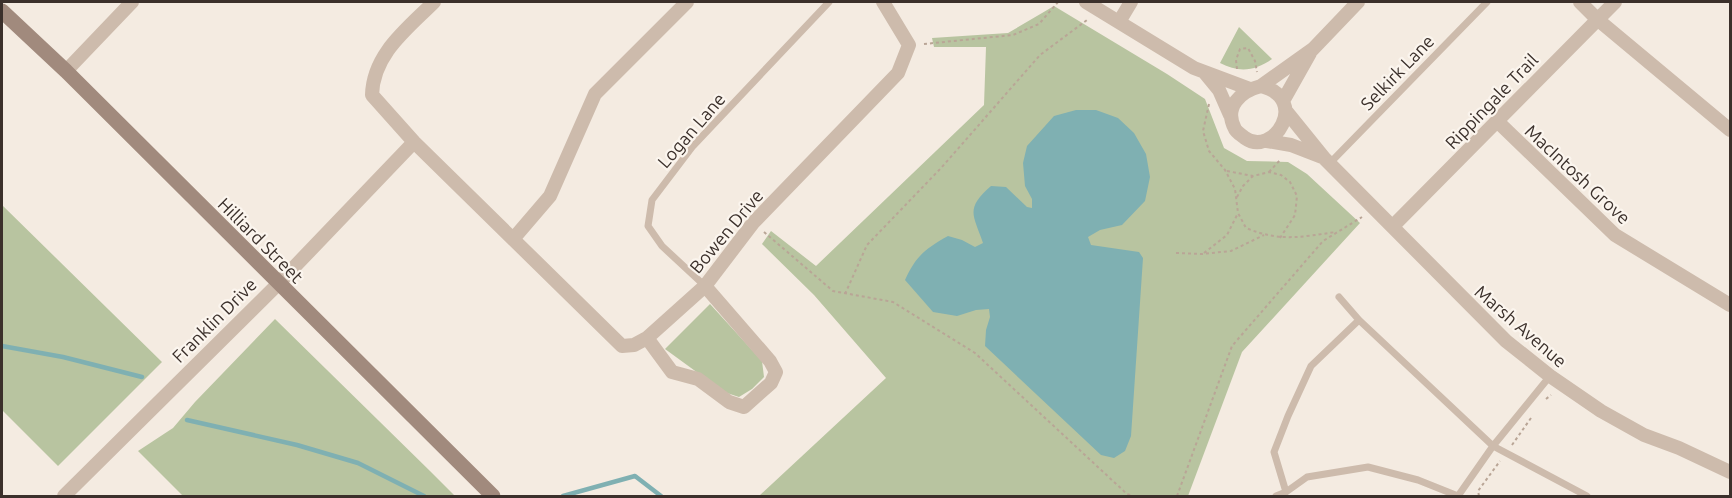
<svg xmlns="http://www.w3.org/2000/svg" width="1732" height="498" font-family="Ubuntu,sans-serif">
  <rect width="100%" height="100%" fill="#f4ebe1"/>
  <!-- green -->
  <path fill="#b8c4a0" d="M1054,6L1167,74L1205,99L1224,148L1247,161L1288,162L1307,174L1360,223L1242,352L1188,496H759L886,378L814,295L762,244L771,231L816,266L984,105L986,47H934L932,38L1008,33Z
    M1239,27L1272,59C1255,71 1239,73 1220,63Z
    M2,205L162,362L58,466L2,410Z
    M710,304L762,361L764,377L752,389L739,397L724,392L665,349Z
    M275,319L430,471L455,496H183L138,451L173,428L195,402Z"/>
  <!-- water -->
  <path fill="#7fb0b2" d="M1076,110H1096L1118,118L1134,133L1146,154L1150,177L1145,201L1122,225L1100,230L1088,237L1091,245L1139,252L1143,258L1131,436L1125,451L1114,458L1101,455L985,346L986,330L990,317L989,309L976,310L957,316L933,312L905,280C916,256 925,249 948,236L962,240L975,247L983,243C973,214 965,209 991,186L1006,187L1027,207L1032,208V199L1025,186L1023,163L1027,146L1054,116Z"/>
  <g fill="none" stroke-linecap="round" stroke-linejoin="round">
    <!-- stream -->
    <path stroke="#7fb0b2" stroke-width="4.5" d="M2,346L63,357L142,377
      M187,420L297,445L358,463L424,496
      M563,496L635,476L661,496"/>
    <!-- path -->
    <path stroke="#b9a596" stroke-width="2" stroke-dasharray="3 3" stroke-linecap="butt" d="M924,44L1013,35L1039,24L1058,2
      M1237,69L1236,60L1240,49L1248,48L1255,61L1257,72
      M1209,104L1203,131L1209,151L1225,170L1235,189L1238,213L1246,228C1280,242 1301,237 1336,232
      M1227,171L1253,176L1269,172L1281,175L1290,182L1297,196L1295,215L1280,238
      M1269,172L1281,159
      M1237,197L1243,186L1253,176
      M764,232L833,291L893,302L975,353L1127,494L1133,496
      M1176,253L1202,254L1231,251L1264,235
      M1204,253L1227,235L1238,213
      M845,294L867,245L942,167L1040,55L1087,20
      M1546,399L1551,395
      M1512,445L1531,418
      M1177,496L1232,346L1323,241L1362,217
      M1479,496L1478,491L1500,461"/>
    <!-- lane -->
    <path stroke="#cdbbac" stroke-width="7" d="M1330,163L1487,2
      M705,286L662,246L648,226L652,200L693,146L829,2
      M1339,297L1359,320L1493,446L1587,496
      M1286,492L1274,452L1288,416L1311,366L1359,320
      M1276,496L1286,492L1307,477L1368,467L1418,480L1458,496L1493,446L1550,376"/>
    <!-- street -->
    <path stroke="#cdbbac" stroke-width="14" d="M434,2C407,29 373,54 372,95L414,142L622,346L634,345L647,338L705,286L753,223L898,73L909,45L883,2
      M1086,2L1194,68L1250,89
      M1580,2L1597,19L1730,130
      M1119,22L1131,2
      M66,71L132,2
      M1205,73L1219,90L1230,115
      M1261,86C1311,99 1273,158 1245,138C1242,135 1237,133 1235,129C1223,107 1241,91 1261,86Z
      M1261,86L1313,49L1358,2
      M1283,101L1310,53
      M1286,111L1324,158L1506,341L1550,376L1601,411L1644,435L1679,448L1730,472
      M1497,121L1615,235L1730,305
      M1267,141L1291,145L1322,157
      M1393,226L1615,2
      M514,238L550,196L595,94L687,2
      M647,338L672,372L698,379L729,402L744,407L771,383L776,372L770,361L705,286
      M64,496L278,284L414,142"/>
    <!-- secondary -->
    <path stroke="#a18a7d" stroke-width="15" d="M2,11L66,71L493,496"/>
  </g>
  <g text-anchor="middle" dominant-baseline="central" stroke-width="4.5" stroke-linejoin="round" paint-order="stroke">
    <!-- street labels -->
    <g font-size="18" fill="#3b302b" stroke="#fbf5ee">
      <text transform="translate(1397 72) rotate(-46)">Selkirk Lane</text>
      <text transform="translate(1491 101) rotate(-46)">Rippingale Trail</text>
      <text transform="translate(691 130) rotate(-49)">Logan Lane</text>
      <text transform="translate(1578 174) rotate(43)">MacIntosh Grove</text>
      <text transform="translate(726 231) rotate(-50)">Bowen Drive</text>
      <text transform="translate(261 240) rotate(45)">Hilliard Street</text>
      <text transform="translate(214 320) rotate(-45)">Franklin Drive</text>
      <text transform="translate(1521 326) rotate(41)">Marsh Avenue</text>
    </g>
  </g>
  <!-- border -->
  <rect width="1732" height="498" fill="none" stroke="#3b302b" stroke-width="6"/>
</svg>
